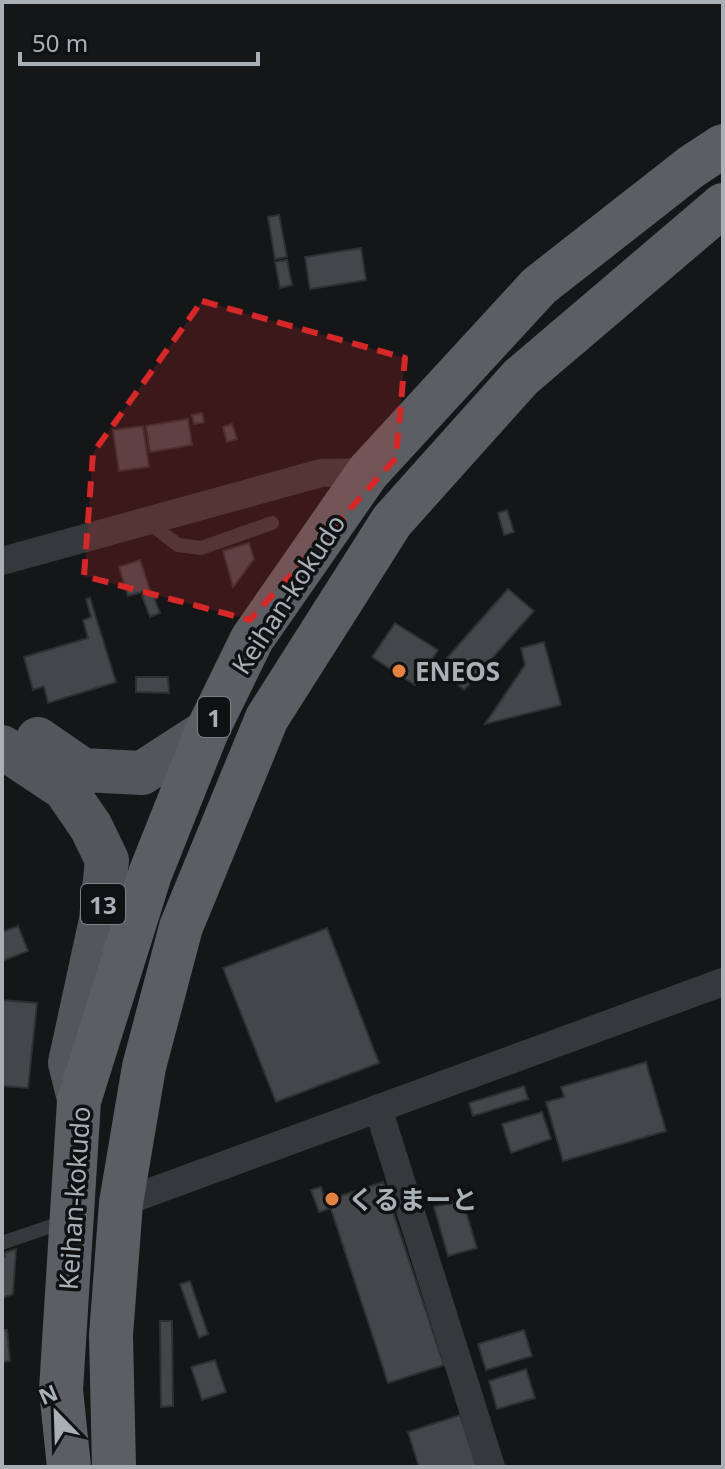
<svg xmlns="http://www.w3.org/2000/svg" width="725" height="1469" font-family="'Noto Sans','Noto Sans JP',sans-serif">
  <rect width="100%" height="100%" fill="#151617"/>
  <!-- building -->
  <path fill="#44474a" stroke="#2f3033" stroke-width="2" d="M279,215L287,257L275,259L268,217Z
    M361,248L366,280L310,289L305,257Z
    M287,260L292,285L280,288L275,262Z
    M202,413L204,422L194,424L192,415Z
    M188,419L192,445L150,452L146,426Z
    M232,424L237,439L227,442L223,427Z
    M143,426L149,467L119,471L113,430Z
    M507,510L514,532L504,535L498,513Z
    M249,543L254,559L233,587L223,551Z
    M140,560L150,590L128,596L119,567Z
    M508,589L534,611L464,690L439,667Z
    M152,592L160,613L150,617L142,596Z
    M90,598L116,682L48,703L44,686L33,690L24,657L88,638L83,620L91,617L86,599Z
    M395,623L438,650L415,685L372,657Z
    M544,642L561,705L485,724L525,665L521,648Z
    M136,677H168L169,693L136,692Z
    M18,926L28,951L2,961V932Z
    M327,928L379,1063L276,1102L223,968Z
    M2,1000L37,1003L28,1088L2,1086Z
    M646,1062L666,1131L563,1161L546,1102L564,1097L561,1087Z
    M524,1086L528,1099L473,1116L469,1103Z
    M542,1112L551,1139L511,1153L502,1124Z
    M383,1182L444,1365L388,1383L328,1200Z
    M321,1187L328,1209L319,1212L311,1190Z
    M462,1199L477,1248L448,1256L434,1207Z
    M16,1249L13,1294L2,1298V1257L5,1256L4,1253Z
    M190,1281L208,1334L199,1338L180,1284Z
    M160,1321H172L173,1406L161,1407Z
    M2,1330H7L10,1361L2,1362Z
    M524,1330L532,1356L486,1370L478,1344Z
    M215,1360L226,1392L202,1400L191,1367Z
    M526,1369L535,1398L497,1409L489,1381Z
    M460,1415L477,1467H419L408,1432Z"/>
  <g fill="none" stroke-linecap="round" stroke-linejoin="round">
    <!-- service -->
    <path stroke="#36393b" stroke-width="14" d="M148,522L178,545L201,548L272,523
      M2,1243L66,1221"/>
    <!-- minor -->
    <path stroke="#36393b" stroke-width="28" d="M2,561L321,473L368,472
      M378,1108L491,1467
      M121,1203L723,982"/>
    <!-- primary -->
    <path stroke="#53565a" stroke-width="44" d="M38,739L83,770L142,773L207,731
      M2,747L65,789L91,827L107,860L101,920L70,1063L79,1099"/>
    <!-- trunk -->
    <path stroke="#5b5f63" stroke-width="44" d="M69,1467L61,1390L79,1101L150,874L207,731L252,639L368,472L539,286L691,167L723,146
      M114,1467L111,1335L121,1203L144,1067L181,927L267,718L392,521L521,377L723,205"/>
  </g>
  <!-- marked area -->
  <path fill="#d62828" fill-opacity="0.2" stroke="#d62828" stroke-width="6" stroke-dasharray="16 10" stroke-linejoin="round" d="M202,301L405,358L396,458L250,620L84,576L93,453Z"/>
  <!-- markers -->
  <g fill="#e38240" stroke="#101112" stroke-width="3">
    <circle cx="399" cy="671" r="8"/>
    <circle cx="332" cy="1199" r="8"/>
  </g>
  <g text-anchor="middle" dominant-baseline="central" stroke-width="7" stroke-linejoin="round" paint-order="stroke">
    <!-- shield labels -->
    <g fill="#101112" stroke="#7a8085" stroke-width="2">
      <rect x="198" y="697" width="32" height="40" rx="6"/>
      <rect x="81" y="884" width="44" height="40" rx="6"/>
    </g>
    <g font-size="24" font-weight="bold" fill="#a8b0b6">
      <text x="214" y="717">1</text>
      <text x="103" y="904">13</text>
    </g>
    <!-- street labels -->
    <g font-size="26" fill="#a8b0b6" stroke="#101112">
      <text transform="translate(288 594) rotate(-57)">Keihan-kokudo</text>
      <text transform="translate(74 1198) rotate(-86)">Keihan-kokudo</text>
    </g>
    <!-- poi labels -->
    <g font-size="26" font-weight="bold" fill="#a8b0b6" stroke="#101112" text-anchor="start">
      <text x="415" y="671">ENEOS</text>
      <text x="348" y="1199">くるまーと</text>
    </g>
  </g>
  <!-- border -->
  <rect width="725" height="1469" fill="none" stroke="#a8b0b6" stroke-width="8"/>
  <!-- north arrow -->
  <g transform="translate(56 1413) rotate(337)" stroke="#101112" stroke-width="6" paint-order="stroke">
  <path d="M0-6L14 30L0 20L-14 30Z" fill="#a8b0b6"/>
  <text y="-12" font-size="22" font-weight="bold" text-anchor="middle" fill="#a8b0b6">N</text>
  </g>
  <!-- scale -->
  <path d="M20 52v12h238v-12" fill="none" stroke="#a8b0b6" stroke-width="4"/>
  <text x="32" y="52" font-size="24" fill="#a8b0b6" stroke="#101112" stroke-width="6" paint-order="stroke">50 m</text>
</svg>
